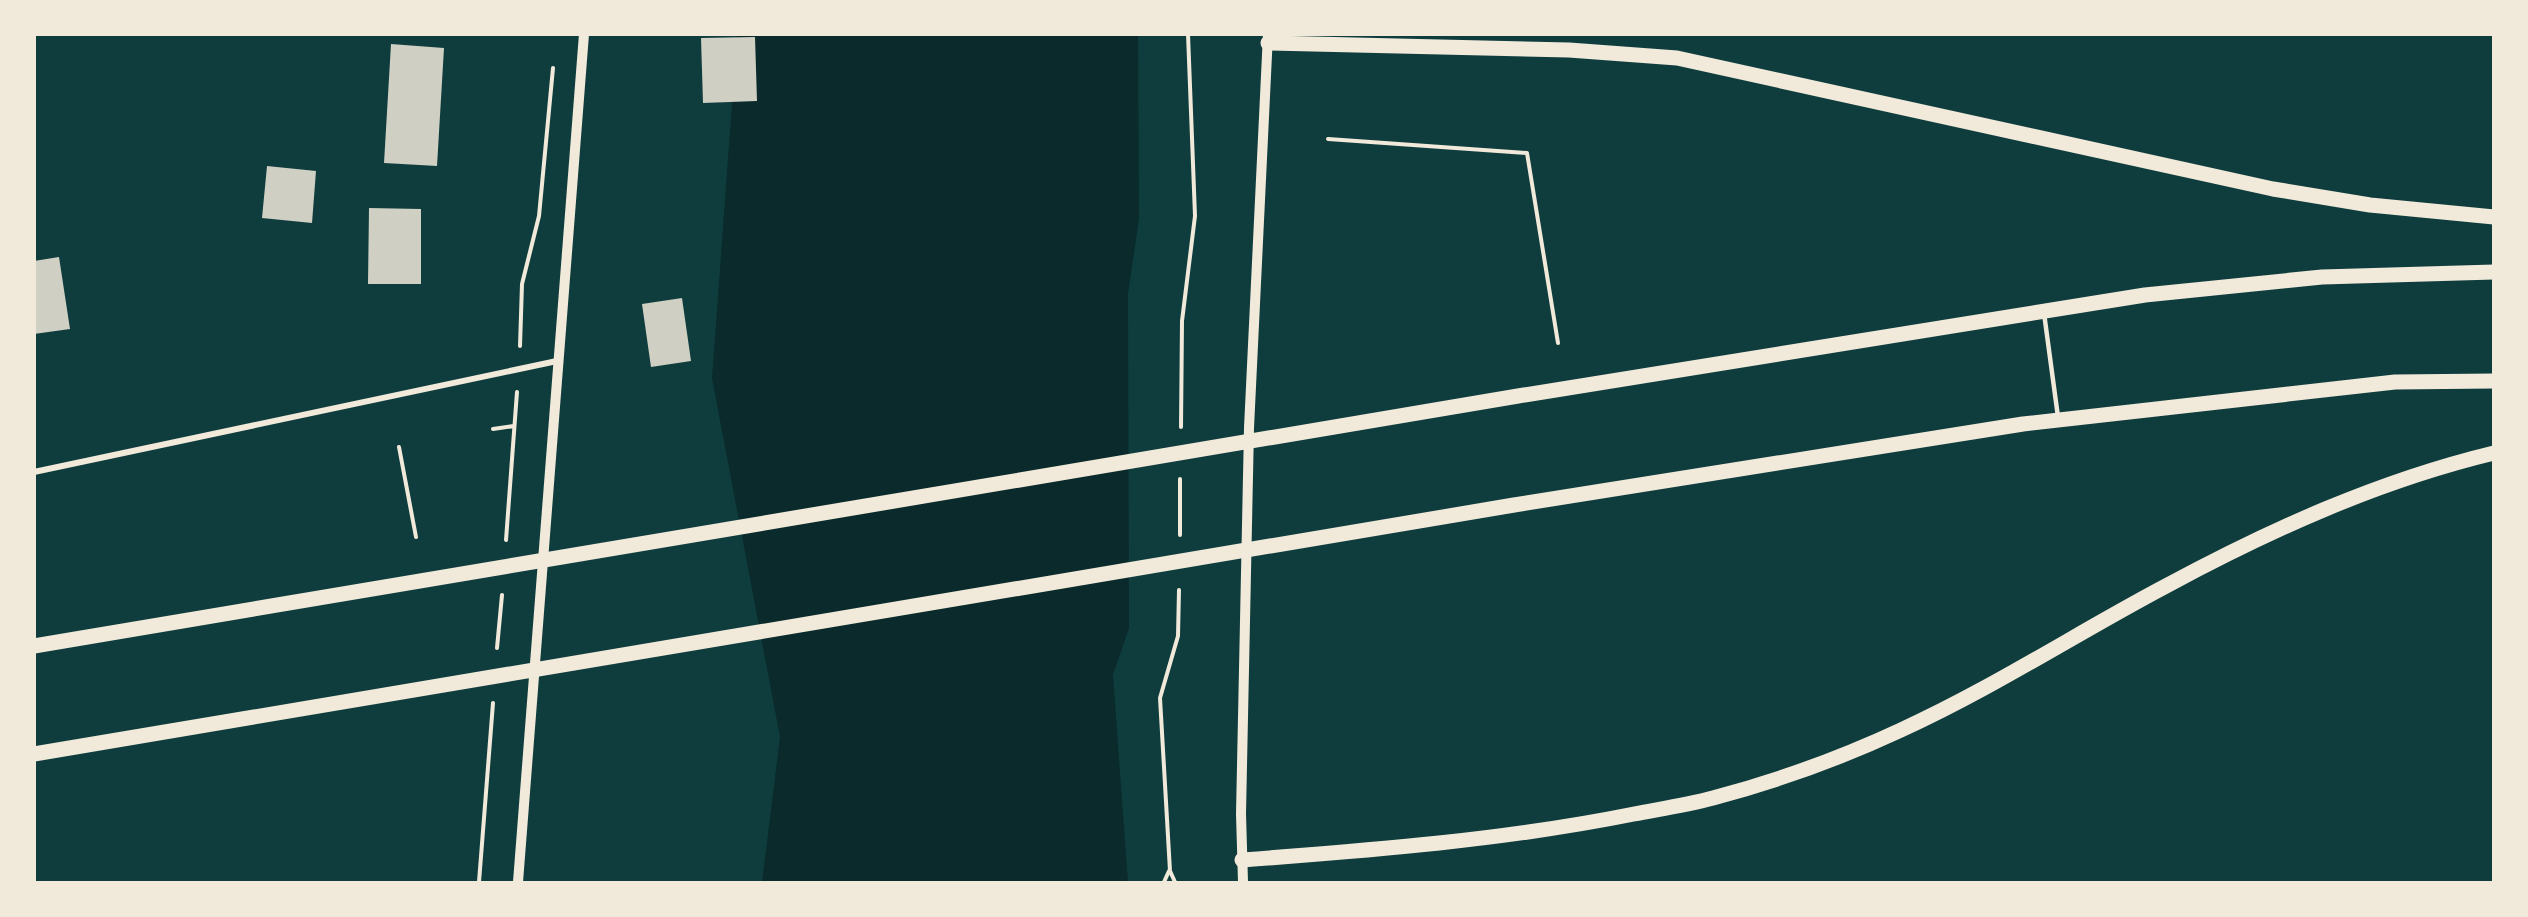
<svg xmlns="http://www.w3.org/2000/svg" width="2528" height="917" font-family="'PT Sans Narrow',sans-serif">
  <rect width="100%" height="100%" fill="#0f3d3e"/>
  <!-- water -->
  <path fill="#0a2a2b" d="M737,35H1138L1139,219L1128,294L1129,628L1113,675L1128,882H762L780,737L712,378Z"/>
  <!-- building -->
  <path fill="#cfcfc3" d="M755,37L757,101L703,103L701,38Z
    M391,44L444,48L437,166L384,163Z
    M267,166L316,171L312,223L262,218Z
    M369,208L421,209V284H368Z
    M59,257L70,329L34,334V261Z
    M682,298L691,361L651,367L642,304Z"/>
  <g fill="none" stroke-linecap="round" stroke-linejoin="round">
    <!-- path -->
    <path stroke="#f1e9da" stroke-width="4" d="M1328,139L1527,153L1558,343
      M520,346L522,284L539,216L553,68
      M1181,427L1182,321L1195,216L1188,34
      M493,429L514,426
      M399,447L416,537
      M1180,535V479
      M506,540L517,392
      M497,648L502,595
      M479,882L493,703
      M1164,882L1169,871
      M1175,882L1170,871L1160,698L1178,636L1179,590"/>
    <!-- service -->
    <path stroke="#f1e9da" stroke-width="4.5" d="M2044,313L2058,417"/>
    <!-- minor -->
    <path stroke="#f1e9da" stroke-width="6" d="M34,472L557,361"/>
    <!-- tertiary -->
    <path stroke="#f1e9da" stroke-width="10" d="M518,882L584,34
      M1243,882L1241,814L1249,428L1268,34"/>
    <!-- primary -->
    <path stroke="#f1e9da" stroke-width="15" d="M1268,43L1569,50L1677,58L2273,189L2370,205L2494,217
      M34,646L1518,396L2145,295L2322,277L2494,272
      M34,754L1514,505L2023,424L2395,382L2494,381
      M1242,860C1374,850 1505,840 1634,814C1660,809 1687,805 1713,798C1777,781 1841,758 1901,730C1993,688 2077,633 2166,586C2270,530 2378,481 2494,453"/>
  </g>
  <!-- border -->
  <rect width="2528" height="917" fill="none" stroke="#f1e9da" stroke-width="72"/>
</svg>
